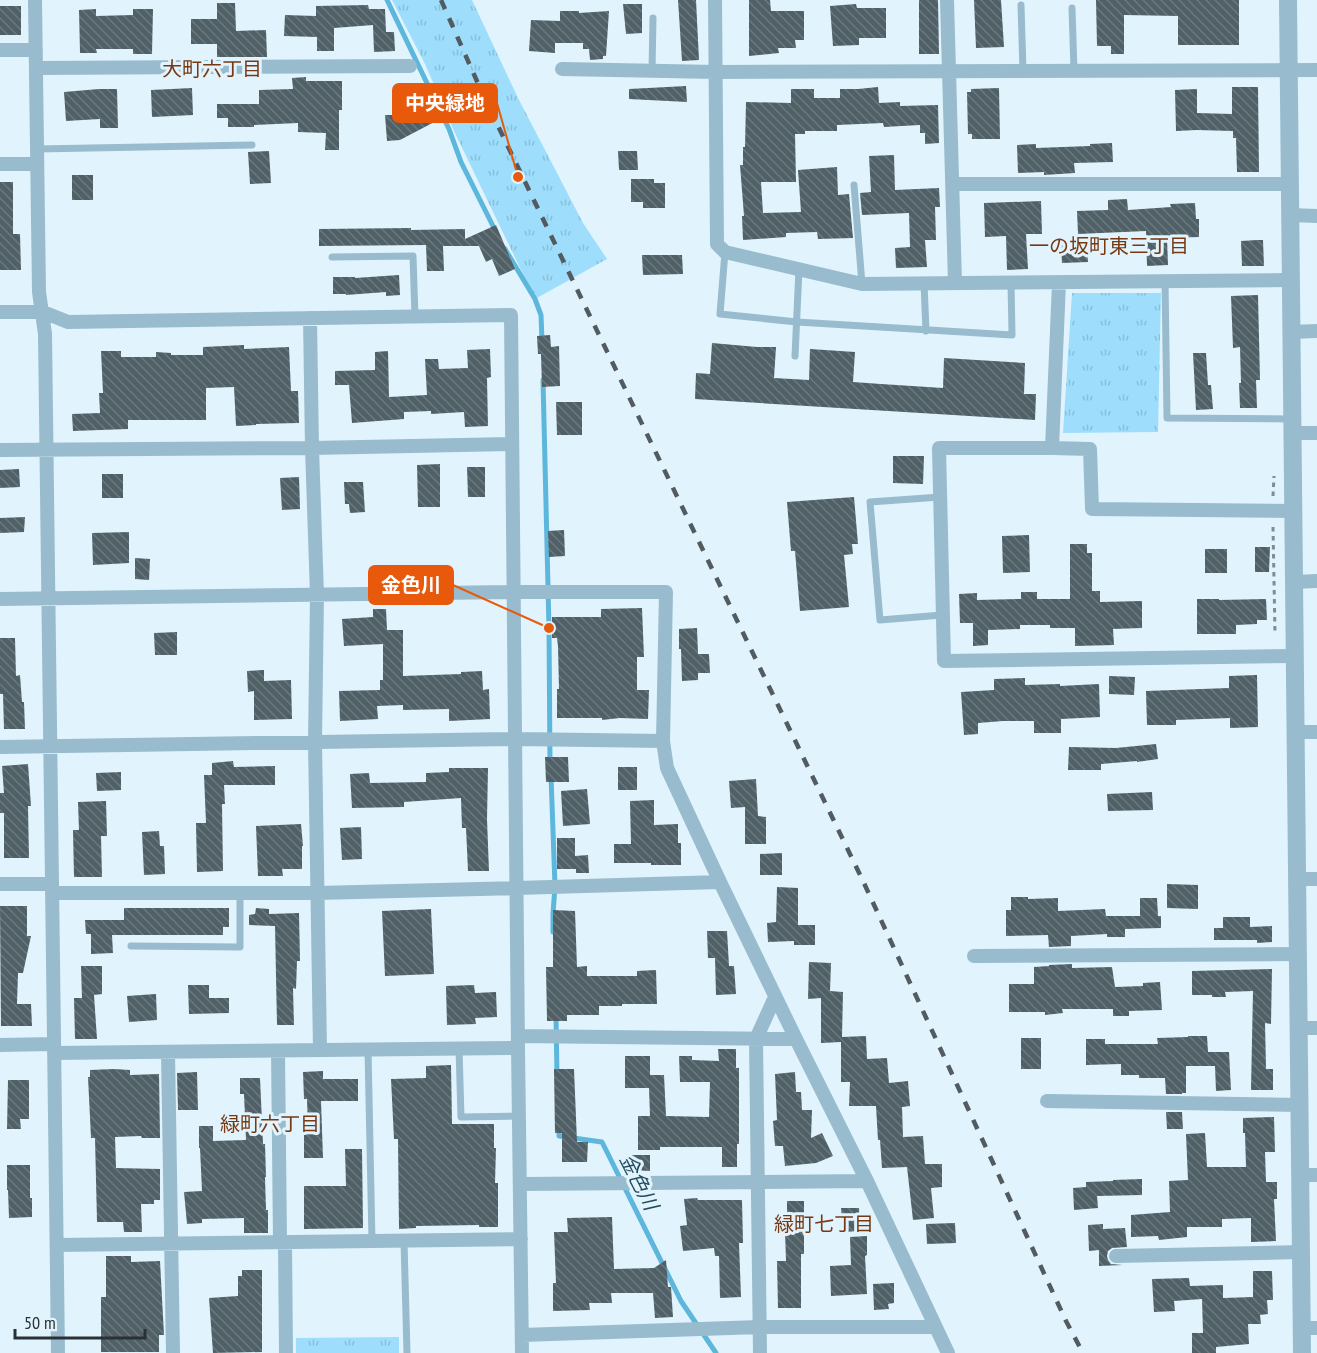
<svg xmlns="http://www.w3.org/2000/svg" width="1317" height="1353" font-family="'PT Sans Narrow','Noto Sans JP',sans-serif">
  <defs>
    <pattern id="park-tufts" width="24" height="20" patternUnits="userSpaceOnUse" patternTransform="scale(1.5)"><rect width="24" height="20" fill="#9edefc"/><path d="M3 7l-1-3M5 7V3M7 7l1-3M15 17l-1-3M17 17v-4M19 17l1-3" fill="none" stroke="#88bfd9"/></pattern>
    <pattern id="building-back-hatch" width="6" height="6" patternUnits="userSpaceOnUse" patternTransform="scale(1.5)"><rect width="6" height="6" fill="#506067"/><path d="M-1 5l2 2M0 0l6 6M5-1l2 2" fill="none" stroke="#6c787e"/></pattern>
  </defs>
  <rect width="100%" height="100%" fill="#e1f4fd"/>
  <!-- park -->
  <path fill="url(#park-tufts)" d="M392,0H472L518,98L583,223L607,259L535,299L454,131L425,64Z
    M1072,293H1161L1158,432L1063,433Z
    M399,1337V1353H296V1338Z"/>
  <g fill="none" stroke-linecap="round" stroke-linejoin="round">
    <!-- stream -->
    <path stroke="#5db6db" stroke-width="5" d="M387,0L449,129L461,162L495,230
      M505,249L535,299L541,315L542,341
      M543,380L549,628L550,764
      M551,776L555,886L553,914V932
      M556,1016L557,1076
      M559,1127V1136L602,1142L681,1301L716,1353"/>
  </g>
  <!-- building -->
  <path fill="url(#building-back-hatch)" d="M678,0H696L699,60L682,61Z
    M749,0H770L771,11H804V40H795L796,48H778L779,53L749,56Z
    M919,0H938L939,54H919Z
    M974,0H1001L1004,47L976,48Z
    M1096,0H1239V45H1178V16L1124,15V54H1111V46H1097Z
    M217,3H235L236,31L266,30L267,57H217V44H191V19H217Z
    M623,4H642V33L626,34Z
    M856,4L857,8H886V38H859V45L833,46L830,6Z
    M368,5L369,9H385L386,32H394L395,51L374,52L373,25L334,28V51H317V37L284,36L285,15L316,16V6Z
    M0,6H21V35H0Z
    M96,9V16L133,15V9H153L152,54H133V49H96L97,53H80L79,10Z
    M560,11H579V13L609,11L606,56H603V59L590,60L589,49H583V43H555V53L529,51L531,20L560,21Z
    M306,77V81H342V110H339V150H325L326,133L298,132V123L254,125V127H228V118H217V104H259V90L293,89L292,78Z
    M686,86L687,102L629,99V89Z
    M878,87L879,103L900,102V106L938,105L939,143L925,144V133H920V125L884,127L883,123L837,125V131H805V134H795L796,182H761L763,213L801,212L798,170L837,167L838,195L849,194L853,238L818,239L817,232L786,233V237L743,240L742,216H744L740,165H743V147H745L746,102L791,103V89H814V98H840V89H858Z
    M1232,87H1258L1259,172H1237L1236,138H1233V131L1197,130L1176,131L1175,90L1197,89V113L1232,114Z
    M192,88L193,115L152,117L151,90Z
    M999,88L1000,139H972V134H968L967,92H971V89Z
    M99,89H117L118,128H100V119L66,121L64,92Z
    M432,103L440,119L400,140L387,141L385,115H402V118Z
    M1112,143L1113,162L1074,163L1075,173L1044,175V172L1018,173L1017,145L1036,144V148L1090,146V144Z
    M269,151L271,183L250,184L248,152Z
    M618,151H637L638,170H619Z
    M894,155L895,190L939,188L940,207H935L936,240H925L927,267L896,268L895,248L910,247L909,213L862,215L860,193L871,192L869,156Z
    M72,175H93V200H72Z
    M631,179H654V183H665V208H643V202H631Z
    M0,182H13V234H20L21,270H0Z
    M1127,199L1128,210L1171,207L1170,204L1195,203L1196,219H1199V237L1167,238L1168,265L1147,266L1146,231L1078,234L1077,211L1108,210V200Z
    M1041,201L1042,234H1026L1028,269L1007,270L1006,236L985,237L984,203Z
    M496,225L515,269L499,276L492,259L486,262L479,246H443L444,271H427L426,245L319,246V229L411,228V230L465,229V239Z
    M1257,240H1263L1264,266H1242L1241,241Z
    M1087,243L1088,262L1062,263L1061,244Z
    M642,255H682L683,274L643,275Z
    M399,275L400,295L386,296V292L346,295V294H333V277H355V278Z
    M1258,295L1260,380H1256L1257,408H1240L1239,383H1241L1240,347L1233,348L1231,296Z
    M550,335L551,347L559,346L560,386L542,387L541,354H538L537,336Z
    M712,343L757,347H776L774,378L809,380L810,349L855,352L853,382L881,384L943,388L944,358L1025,363L1024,394H1036L1035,420L695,399L696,373L710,374Z
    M244,345V349L289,347L291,391H298L299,423L256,424V425L236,426L234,387L206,388V420H128V429L73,431L72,414L100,413L99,393H103L101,351H121V357H156V352L171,353V355H203V347Z
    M490,349L491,377L487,378L488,426L465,427L464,412L431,414V411L404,412V419L352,423L349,385H335V371L375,370V352L388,351L389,397L427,395L425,359H438L439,369L468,368L467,350Z
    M1193,353H1206L1208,385H1211L1213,409L1196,410Z
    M556,402H582V435H557Z
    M893,456H924L923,484L893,483Z
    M440,464V507H418L417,465Z
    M467,467H485V497H468Z
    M19,469L20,487L0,488V470Z
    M102,474H123V498H102Z
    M299,477L300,509L282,510L280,478Z
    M344,482H363L365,512L350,513L349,504H345Z
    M854,497L858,544H852L853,554L844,555L849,607L800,611L795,551H791L787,502Z
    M25,517L24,532L0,533V518Z
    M564,530L565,556L549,557L548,531Z
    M129,532V563L93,565L92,533Z
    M1029,535L1030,572L1003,573L1002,536Z
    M1070,544H1087V553H1092V591H1100V602L1142,601V628L1113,629L1114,645L1075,646V628H1050V625H1020V629L988,630V645L973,646V623H960L959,594L977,593V600L1021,599V592H1037V599H1070Z
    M1255,547H1270L1269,572H1255Z
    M1205,549H1227V573H1205Z
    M135,558L150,559L149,580L135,579Z
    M1197,599H1219V600L1266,599L1267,620H1257V624L1236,625V634H1197Z
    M642,608L644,657H637V690H649L648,719L620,718L602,720V718H557V689H559L558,646L557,638H552V617H601V609Z
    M373,609H386L387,630H403V676L461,674V672L482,671L483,690L489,689L490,719L449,721V709L403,710V705L377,706L378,719L340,721L339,691L380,690V680H383V644L344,646L342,619L373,617Z
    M697,628L698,654H709L710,673H698V680L682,681L681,649H679V629Z
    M177,632V655H155L154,633Z
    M0,638H15L16,676L20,675L22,702H24L25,729H4L3,694H0Z
    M264,670V681L291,680L292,719L254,720V691L248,692L247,671Z
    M1257,675L1258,727L1230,728V718L1176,720V725H1147L1146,691L1229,688V676Z
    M1109,676L1135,677L1134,695L1109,694Z
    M1025,678V685L1060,684V686L1099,684L1100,717L1061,719V733H1034V721H1003L978,723V734L964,735L961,692L994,690V679Z
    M1156,744L1158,759L1137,762V761L1101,764V770H1068L1069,747L1116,748Z
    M545,757H568L569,782H546Z
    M233,761L234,767L275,766V785H224L225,804H222L223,871L197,872L196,823H206L204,775H212V763Z
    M28,764L31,806H28L29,858H4V813H0V793H4L2,766Z
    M618,767H637V790H618Z
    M449,768H488L487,819L489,871H468L466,828H462L461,798L404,802V807L352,808L350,774L369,773L370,783L426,782V773L449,772Z
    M121,772V790L97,791L96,773Z
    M756,779L758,816L766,817V844H745V807L731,808L729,781Z
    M587,789L590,824L563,826L561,791Z
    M1152,792L1153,810L1108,811L1107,794Z
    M654,800V825L678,824V843H681V865H651V863H614V844H631L630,801Z
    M106,801L107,836H101L102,877H74L73,830H79L78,802Z
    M301,824L303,846H302V869H282L283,876H258L256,826Z
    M361,827L362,859L342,860L340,828Z
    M159,831L160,846H164L165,874L144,875L142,832Z
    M557,838H575V856L588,855L589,873H576V869H557Z
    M782,853V875H760V854Z
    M1167,884L1198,885V909L1167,908Z
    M777,887L798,888V925H815V945H794V941L768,942L767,923L776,922Z
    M1011,897H1028V899L1058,898V911L1105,909L1106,916H1140V898H1157L1158,916H1161V928L1125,929V937H1107V934L1071,936V946L1049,947L1048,935L1006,936V910H1011Z
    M0,906H27V936H31L23,973H18L17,1004H31L32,1026H1Z
    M124,908H229V927H223V935H112L113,953L91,954V934H86L85,920H124Z
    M256,908L269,909V914L299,913L300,961H297L296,989L293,988L294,1025H277L275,926L249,925V915L255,914Z
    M431,909L434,974L385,976L382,911Z
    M553,910L575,911L577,967L587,966V976H637V971L656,970L657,1004H622V1006H599V1015H567V1021H547L546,967H553Z
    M1223,917H1250V927L1272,926V942L1257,943V940H1214V928H1223Z
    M707,931H727L729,966H734L736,994L716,995L715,958H708Z
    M809,962L831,963L830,991L843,992L842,1037L866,1036L867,1059L887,1058L889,1083L908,1081L910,1106L902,1107L903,1137L923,1136L925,1164H942V1187L931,1188L934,1218L913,1220L907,1167L882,1168L880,1140H878L876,1106H849L850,1082H841V1042L821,1043V998L808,999Z
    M1072,964V968L1112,967L1115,987L1143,986V983L1160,982L1162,1010L1129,1011V1016H1113V1009H1062L1063,1013L1045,1015V1012H1009V984H1034V967L1049,966V965Z
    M81,966H102V994L94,995L97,1039H75L74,998H82Z
    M1272,969L1271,1024L1265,1023L1266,1069H1273V1090H1251L1253,991L1225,992L1226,997H1212V995H1192V971Z
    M188,985H209V998H229V1013L189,1014Z
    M474,985L475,993L496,992L497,1017L475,1018L476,1024L447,1025L446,986Z
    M156,994L157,1020L129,1022L127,996Z
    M1188,1036H1207L1208,1052H1229L1231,1090L1216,1091L1215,1066H1186V1093H1182V1094H1166L1165,1078H1139V1075H1121V1064L1086,1065V1039H1105V1044H1158L1157,1038L1188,1037Z
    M1021,1038H1041V1069H1021Z
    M718,1049H736V1068H739V1144H737V1167H722V1147H660V1150H638V1116H650L649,1088H625V1056H650V1075H664L666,1116L709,1117L710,1082H680L679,1056H692V1060L719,1061Z
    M451,1065L452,1124H494V1148H496L495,1183H498V1227H479V1225L416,1226V1228L399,1229L398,1139H394L391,1079L426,1078V1066Z
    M114,1069L130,1070V1075L159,1074L160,1138H142L141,1136L115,1137L116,1168L160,1169V1200H154V1204H141L142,1232H124L123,1222H97L95,1138H91L88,1077H90V1070Z
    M554,1069H574L577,1142H588L587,1162H562V1133H555Z
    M323,1071V1079H358V1101H321L323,1158H304V1129H308L307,1099H304L303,1072Z
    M197,1072L198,1110H178L177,1073Z
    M795,1072L796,1092H801L802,1110H812L811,1138L822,1133L833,1156L816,1163L785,1166L783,1146H775L773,1121L777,1120L775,1074Z
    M240,1078H260L263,1144H265L266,1177H265L266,1210H268V1233H244V1218L202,1219V1223L187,1224L184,1192L202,1191L200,1148H199V1126H213V1141L246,1140L244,1094H240Z
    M8,1080H29V1119H20L21,1129H7Z
    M1166,1112H1182L1183,1129H1167Z
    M1274,1117L1275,1152H1265L1266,1182H1277V1199H1274L1276,1241L1251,1242V1218L1222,1219V1227H1187V1237L1159,1240L1158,1236L1131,1237V1215L1170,1212L1169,1181L1188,1180L1186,1134L1205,1133L1207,1167H1246L1245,1133H1243V1118Z
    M345,1149H362L363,1228L304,1229V1186H346Z
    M632,1155H650V1171L631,1170Z
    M7,1165H30V1198H32V1217L9,1218L8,1190H7Z
    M1142,1179V1195L1097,1196L1098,1208L1074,1210L1073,1188L1086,1187V1182L1113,1181V1180Z
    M697,1198L698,1200H742L743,1243H739L741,1297L720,1298L719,1256H715L714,1248L683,1251L680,1226L687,1225L684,1199Z
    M787,1201H804V1254H801V1308H778L777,1261H786L785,1231H787Z
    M841,1208H859L860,1231L843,1232Z
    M612,1217L614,1269L654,1268L666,1260L668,1287H671L673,1317L655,1318L653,1293H611L612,1303H589L590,1310L553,1311V1283H556L554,1232H568L567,1218Z
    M955,1223L956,1243L927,1244L926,1224Z
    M1103,1224V1229L1125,1228L1127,1247L1112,1248L1108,1251L1107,1256L1108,1260L1111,1264L1123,1265L1099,1266V1250L1089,1251L1088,1225Z
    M867,1236V1255L865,1256L867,1294L831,1296L830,1266L851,1265L850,1237Z
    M106,1256H131V1262L160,1261L164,1335H159V1352H101V1297H106Z
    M242,1270H262V1352L213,1353L209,1298L238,1296V1276H242Z
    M1253,1271H1272L1273,1300H1267L1268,1314L1260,1315L1261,1324H1248L1249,1344L1216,1347V1353H1192V1333H1203L1202,1299L1174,1301L1175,1311L1154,1312L1152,1279L1189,1278L1190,1286L1223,1285V1298L1253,1297Z
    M894,1283V1303L888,1304L889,1309L874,1310L873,1284Z"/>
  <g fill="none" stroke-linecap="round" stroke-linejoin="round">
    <!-- path -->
    <path stroke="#7f8c92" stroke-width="3" stroke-dasharray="4.5 4.5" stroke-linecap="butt" d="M1273,496L1274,476
      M1273,527L1275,634"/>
    <!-- service -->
    <path stroke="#98bccd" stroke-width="7" d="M1021,5L1023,71
      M1072,8L1074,71
      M652,71L653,18
      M37,149L252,145
      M854,185L862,284
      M725,252L720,314L797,322L1012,335L1011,283
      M332,257L413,256L415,317
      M1165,281L1167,418L1292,419
      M924,283L926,331
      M795,356L799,269
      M940,497L870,502L880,620L942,615
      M131,946L240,947V893
      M459,1048L461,1117L519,1116
      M368,1050L372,1241
      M404,1241L407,1353"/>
    <!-- minor -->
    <path stroke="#98bccd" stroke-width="14" d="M35,0L39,292L45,334L58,1353
      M715,0L717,244L725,252L862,284L1291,280
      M947,0L955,283
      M0,50H36
      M36,68L410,66
      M562,69L716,72L1317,70
      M0,164H37
      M953,184H1290
      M1290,215L1317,216
      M1059,283L1052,448H939L944,661L1295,656
      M0,312H43L68,322L511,315L518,1048L522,1353
      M310,318L312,448L317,595L315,742L320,1050
      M1291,332L1317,331
      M1292,433H1317
      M1052,448L1090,449L1092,509L1293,511
      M0,450L312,448L512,444
      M1294,582L1317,581
      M0,599L514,592H666L663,741L667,768L720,882L796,1039L867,1181L948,1353
      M1296,732H1317
      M0,747L516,739L663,741
      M1297,879H1317
      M0,884H52
      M52,893H317L517,888L720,882
      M974,956L1298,954
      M1299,1028H1317
      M518,1036L796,1039
      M0,1045L54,1044
      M278,1051L280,1242
      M168,1052L173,1353
      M54,1053L518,1048
      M1047,1101L1300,1105
      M1300,1175H1317
      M521,1184L867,1181
      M285,1243L286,1353
      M57,1245L521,1239
      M1116,1256L1301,1252
      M1302,1328H1317
      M522,1335L760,1327H935
      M760,1353L756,1039L775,997"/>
    <!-- tertiary -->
    <path stroke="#98bccd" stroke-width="18" d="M1288,0L1302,1353"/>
    <!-- rail -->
    <path stroke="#515b60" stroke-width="4.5" stroke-dasharray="10 10" stroke-linecap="butt" d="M441,0L484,97L863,881L1066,1321L1083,1353"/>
  </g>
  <g text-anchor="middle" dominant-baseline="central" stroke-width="6" stroke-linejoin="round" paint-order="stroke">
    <!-- neighbourhood labels -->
    <g font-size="20" fill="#773812" stroke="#e1f4fd">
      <text x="212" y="69">大町六丁目</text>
      <text x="1109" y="246">一の坂町東三丁目</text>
      <text x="270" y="1124">緑町六丁目</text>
      <text x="824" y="1224">緑町七丁目</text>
    </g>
    <!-- water labels -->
    <g font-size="20" font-style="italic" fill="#244b5c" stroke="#e1f4fd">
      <text transform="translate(639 1182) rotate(63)">金色川</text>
    </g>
  </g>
  <!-- callouts -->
  <path fill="none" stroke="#e8590c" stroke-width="2" d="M518 177L497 103M549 628L453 585"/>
  <g fill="#e8590c" stroke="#e1f4fd" stroke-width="2">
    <circle cx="518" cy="177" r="6"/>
    <circle cx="549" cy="628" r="6"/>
  </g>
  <g fill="#e8590c" stroke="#e8590c" stroke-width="2">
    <rect x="393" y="84" width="104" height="38" rx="6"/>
    <rect x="369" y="566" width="84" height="38" rx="6"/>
  </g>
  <g font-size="20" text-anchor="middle" font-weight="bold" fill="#fff">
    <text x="445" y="110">中央緑地</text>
    <text x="411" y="592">金色川</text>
  </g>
  <!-- scale -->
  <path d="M15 1329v9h130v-9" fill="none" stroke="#2a3135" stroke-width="3"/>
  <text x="24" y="1329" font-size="18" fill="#2a3135" stroke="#e1f4fd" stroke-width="4.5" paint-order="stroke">50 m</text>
</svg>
